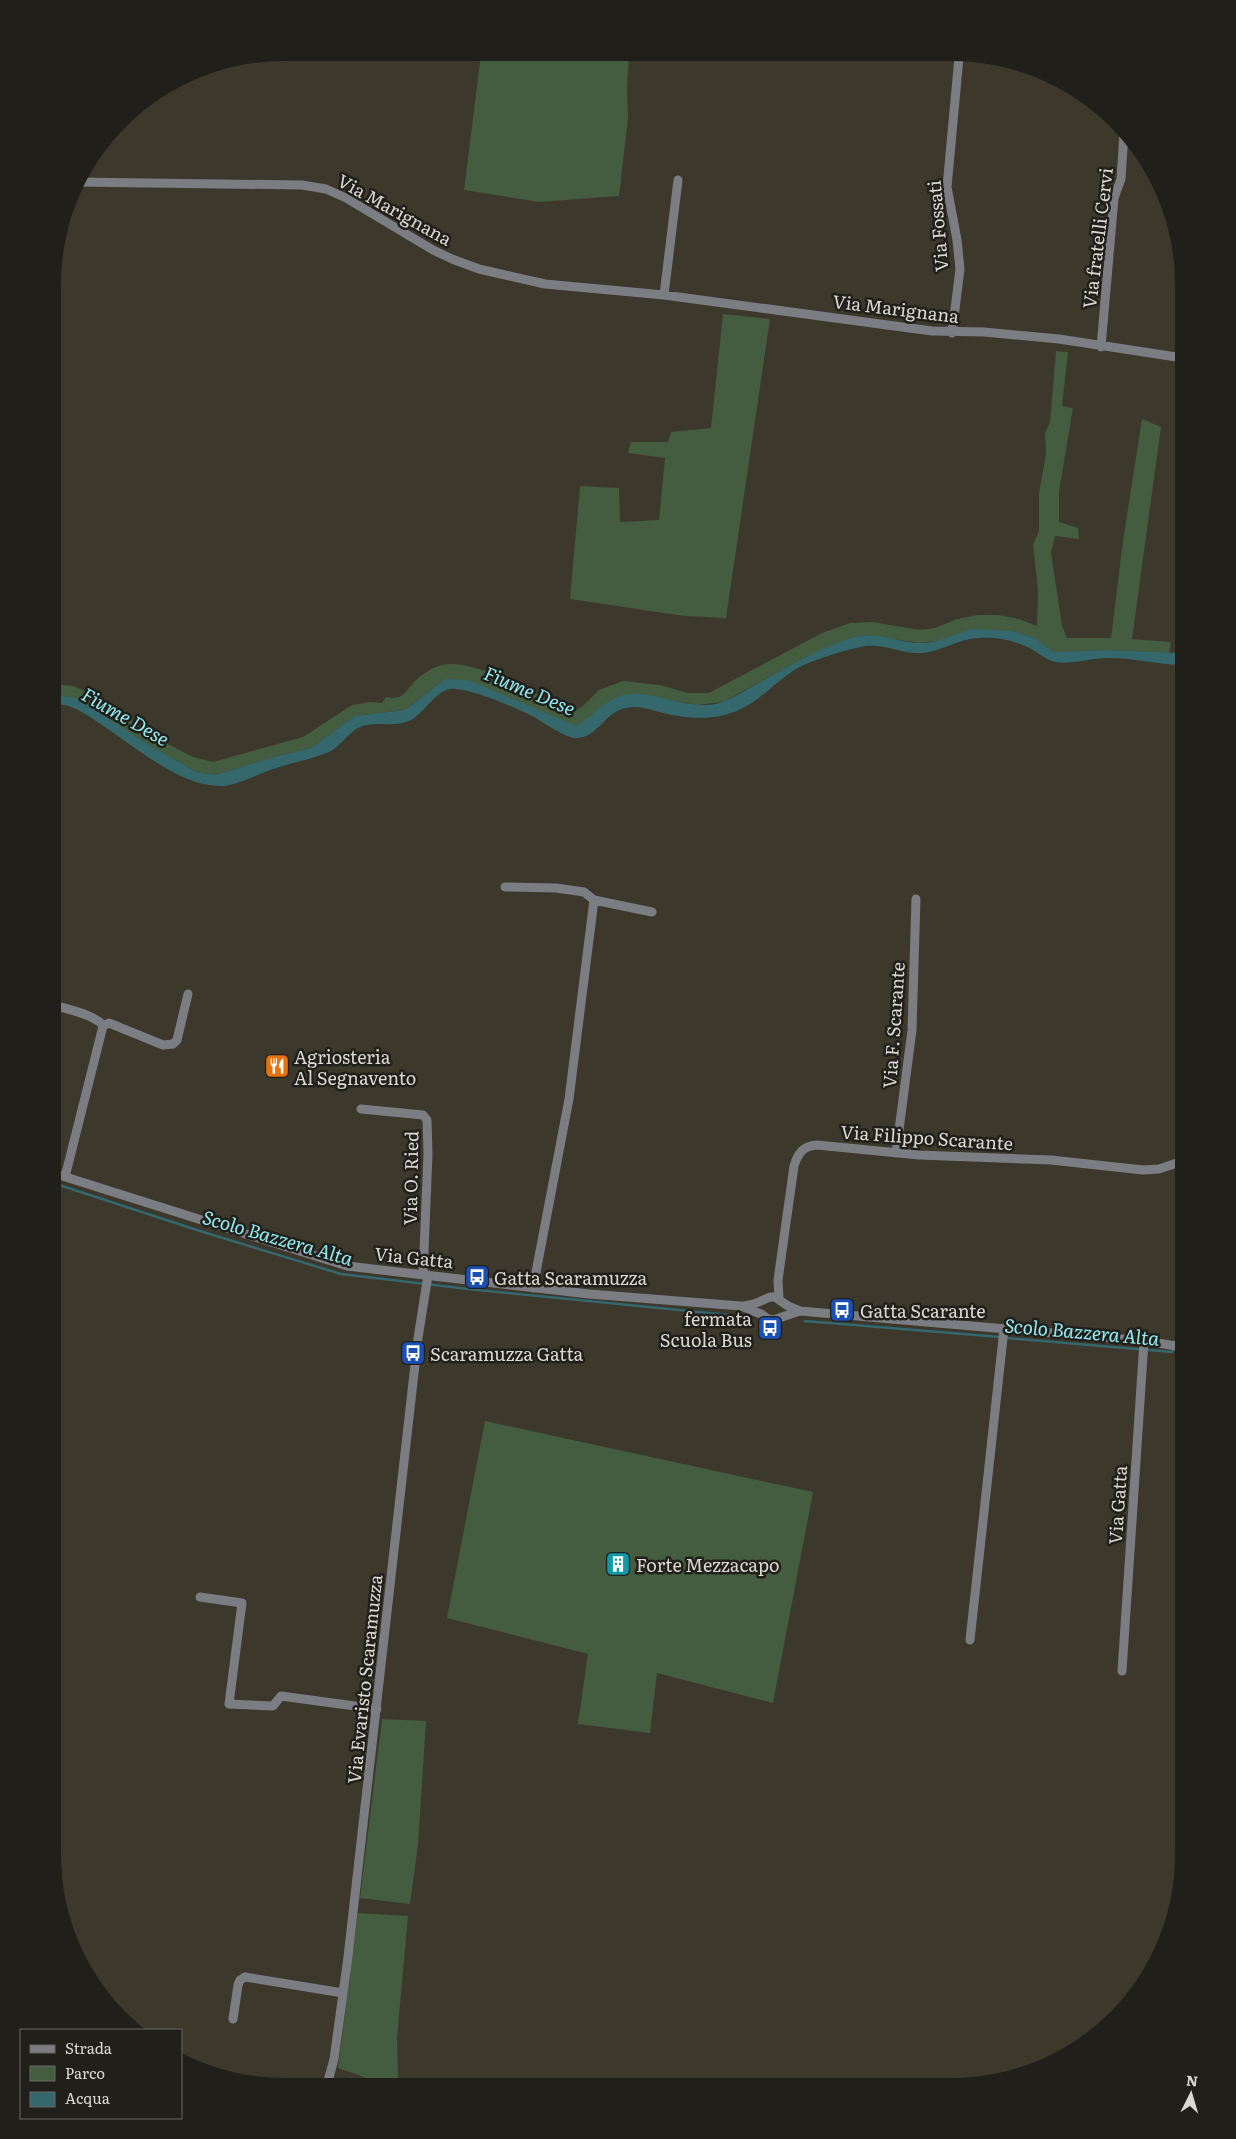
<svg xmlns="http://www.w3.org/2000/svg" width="1236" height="2139" font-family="Literata,serif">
  <rect width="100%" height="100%" fill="#3c382c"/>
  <!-- green -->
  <path fill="#445c3f" d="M481,54L629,55L627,87L628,118L619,196L539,202L464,190Z
    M723,314L770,319L726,618L684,616L570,599L580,486L619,488L620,522L659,520L665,458L628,453L631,442H668L671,432L711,428Z
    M1056,351L1068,352L1062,406L1073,408L1059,491V522L1078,528L1079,539L1055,536L1051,553L1062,626L1067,638H1111L1123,541L1142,419L1161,427L1132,639L1171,642L1169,653L1105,650L1054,652L1035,638L1012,631L920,643L866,635L854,637L802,659L723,702L697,705L637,694L609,701L588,719L576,726L445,679L405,710L355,716L311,748L277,756L215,775L196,772L138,738L54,695V684L73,686L98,697L156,738L193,757L213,762L303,737L352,705L370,702L382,703L386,697C405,702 407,687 419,677C424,674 430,669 436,667C466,652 541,696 568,712L575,711L584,705L599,690L623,681L660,685L688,693H709L822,633L850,623L873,622L919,630L935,628L957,619L978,615H998L1019,619L1037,626L1038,590L1033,544L1039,532V493L1046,454L1045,433L1050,422Z
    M485,1421L813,1492L773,1703L657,1673L650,1733L578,1724L588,1654L447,1618Z
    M382,1719L426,1721L418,1845L410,1904L360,1898Z
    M358,1913L408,1916L397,2038L398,2082L372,2080L338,2068Z"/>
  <!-- water -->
  <path fill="#34686d" d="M970,629L1012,631L1035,638L1054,652L1105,650L1183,653V665C1159,665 1134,658 1110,658C1091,657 1074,665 1055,662C1047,660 1040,654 1033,650C1017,641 998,637 980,638C957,638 938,655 915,653C898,652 883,644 866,646C851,648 809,661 796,669C778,680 759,701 741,709C717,721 688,719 663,713C651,710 638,705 626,708C605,711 597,740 574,738C564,736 545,724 536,718C520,709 466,686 449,689C434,693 425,712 411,720C395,728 379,721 363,726C349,730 342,746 329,752C310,760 289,763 270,770C254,776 239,784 223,786C181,788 133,745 99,723C86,714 70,703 54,704V695L77,698L138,738L196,772L215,775L277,756L311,748L355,716L405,710L445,679L468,680L576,726C593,717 604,700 623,695C654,688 692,715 725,701C735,697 745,690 755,685C786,667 820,648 854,637C874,631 898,642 918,643C935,644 954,635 970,629Z"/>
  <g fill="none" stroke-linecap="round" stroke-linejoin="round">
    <!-- stream -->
    <path stroke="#34686d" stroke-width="2.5" d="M53,1183L200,1231L341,1274L468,1289L739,1316
      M805,1321L1000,1337
      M1006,1338L1172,1352L1174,1348
      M1177,1341L1178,1338L1183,1339"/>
    <!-- minor -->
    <path stroke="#7b7d83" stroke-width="9" d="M76,182L302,185L326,189L346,198L433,250L452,259L479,269L545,284L664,295L932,331L984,332L1059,339L1183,358
      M664,295L678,180
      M952,333L960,269L957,240L947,187L959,57
      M1101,347L1114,198L1121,179L1124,133
      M505,887L556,888L584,892L594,900L652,912
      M54,1005C66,1009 97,1015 103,1026L65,1177
      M103,1026L109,1023L163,1045L173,1044L177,1040L188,994
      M361,1109L423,1115L427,1120L428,1154L423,1275
      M896,1153L912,1030L916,899
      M53,1173L347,1266L589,1294L741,1306L761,1314L768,1319L773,1320L800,1311
      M533,1288L569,1099L594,900
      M779,1299L778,1280L794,1166C798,1153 803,1146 817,1145L919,1155L1051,1160L1143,1170L1159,1169L1183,1161
      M744,1306L754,1304L770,1297H775L788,1306L800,1311L1144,1341L1183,1347
      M200,1597L242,1603L229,1704L273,1706L281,1696L377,1709
      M970,1640L1004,1329
      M1122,1671L1144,1341
      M233,2019L238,1985L240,1980L245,1977L343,1993
      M327,2085L334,2059L348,1957L418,1338L428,1275"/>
  </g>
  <!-- icons -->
  <defs>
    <symbol id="restaurant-square" viewBox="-11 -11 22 22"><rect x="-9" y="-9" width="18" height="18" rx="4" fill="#e8710a" stroke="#211f1a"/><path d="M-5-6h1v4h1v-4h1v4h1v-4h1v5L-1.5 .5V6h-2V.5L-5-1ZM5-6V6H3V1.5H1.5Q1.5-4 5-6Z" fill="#fff"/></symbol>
    <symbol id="bus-square" viewBox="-11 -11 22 22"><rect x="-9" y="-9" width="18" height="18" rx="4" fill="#1a4fb4" stroke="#211f1a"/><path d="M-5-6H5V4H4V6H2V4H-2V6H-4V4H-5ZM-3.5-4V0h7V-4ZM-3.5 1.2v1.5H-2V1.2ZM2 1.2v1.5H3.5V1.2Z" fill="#fff"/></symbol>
    <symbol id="building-square" viewBox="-11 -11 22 22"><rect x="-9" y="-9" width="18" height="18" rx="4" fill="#0f9aa8" stroke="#211f1a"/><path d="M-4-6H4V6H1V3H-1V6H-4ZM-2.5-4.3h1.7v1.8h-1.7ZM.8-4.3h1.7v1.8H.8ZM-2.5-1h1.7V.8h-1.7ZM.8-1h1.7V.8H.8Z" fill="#fff"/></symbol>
  </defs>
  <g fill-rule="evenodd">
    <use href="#restaurant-square" x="263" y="1052" width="28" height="28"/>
    <use href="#bus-square" x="463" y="1263" width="28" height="28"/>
    <use href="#bus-square" x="828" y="1296" width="28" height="28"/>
    <use href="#bus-square" x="756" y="1314" width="28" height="28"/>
    <use href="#bus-square" x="399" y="1339" width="28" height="28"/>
    <use href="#building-square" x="604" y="1550" width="28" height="28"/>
  </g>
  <g text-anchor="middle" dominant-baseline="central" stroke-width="5" stroke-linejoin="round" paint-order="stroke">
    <!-- street labels -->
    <g font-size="18" fill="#dbd8d1" stroke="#211f1a">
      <text transform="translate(395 209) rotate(29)">Via Marignana</text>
      <text transform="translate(937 226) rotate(-95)">Via Fossati</text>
      <text transform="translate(1097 238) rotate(-83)">Via fratelli Cervi</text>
      <text transform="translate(896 308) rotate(7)">Via Marignana</text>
      <text transform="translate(893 1025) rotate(-86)">Via F. Scarante</text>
      <text transform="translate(927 1137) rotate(4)">Via Filippo Scarante</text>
      <text transform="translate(410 1178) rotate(-89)">Via O. Ried</text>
      <text transform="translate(414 1257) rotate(6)">Via Gatta</text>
      <text transform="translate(1117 1505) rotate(-86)">Via Gatta</text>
      <text transform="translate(364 1679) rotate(-84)">Via Evaristo Scaramuzza</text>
    </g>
    <!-- poi labels -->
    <g font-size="18" fill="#dbd8d1" stroke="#211f1a" text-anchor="start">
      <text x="294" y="1056">Agriosteria<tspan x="294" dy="21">Al Segnavento</tspan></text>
      <text x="494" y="1277">Gatta Scaramuzza</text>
      <text x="860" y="1310">Gatta Scarante</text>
      <text x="752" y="1318" text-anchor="end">fermata<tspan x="752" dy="21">Scuola Bus</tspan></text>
      <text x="430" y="1353">Scaramuzza Gatta</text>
      <text x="636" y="1564">Forte Mezzacapo</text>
    </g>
    <!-- water labels -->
    <g font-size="19" font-style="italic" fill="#92ebf3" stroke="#211f1a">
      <text transform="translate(530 690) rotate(23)">Fiume Dese</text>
      <text transform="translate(126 716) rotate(30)">Fiume Dese</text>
      <text transform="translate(278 1237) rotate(16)">Scolo Bazzera Alta</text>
      <text transform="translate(1082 1331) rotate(5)">Scolo Bazzera Alta</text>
    </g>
  </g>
  <!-- crop -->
  <path d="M0 0H1236V2139H0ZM284 61H952A223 223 0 0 1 1175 284V1855A223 223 0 0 1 952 2078H284A223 223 0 0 1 61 1855V284A223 223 0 0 1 284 61Z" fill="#211f1a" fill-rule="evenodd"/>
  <!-- legend -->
  <rect x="20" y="2029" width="162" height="90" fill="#211f1a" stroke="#6b6963"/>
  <rect x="30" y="2045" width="25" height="8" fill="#7b7d83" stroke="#6b6963"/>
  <text x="65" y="2054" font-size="15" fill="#dbd8d1">Strada</text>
  <rect x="30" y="2066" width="25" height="15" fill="#445c3f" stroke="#6b6963"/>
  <text x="65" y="2079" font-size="15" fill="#dbd8d1">Parco</text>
  <rect x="30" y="2092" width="25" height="15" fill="#34686d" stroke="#6b6963"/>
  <text x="65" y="2104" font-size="15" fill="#dbd8d1">Acqua</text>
  <!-- north arrow -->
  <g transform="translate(1191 2094) rotate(5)" stroke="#211f1a" stroke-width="4" paint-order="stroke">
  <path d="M0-4L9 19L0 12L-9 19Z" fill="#dbd8d1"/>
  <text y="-8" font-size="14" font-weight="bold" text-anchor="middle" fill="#dbd8d1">N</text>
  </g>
</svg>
